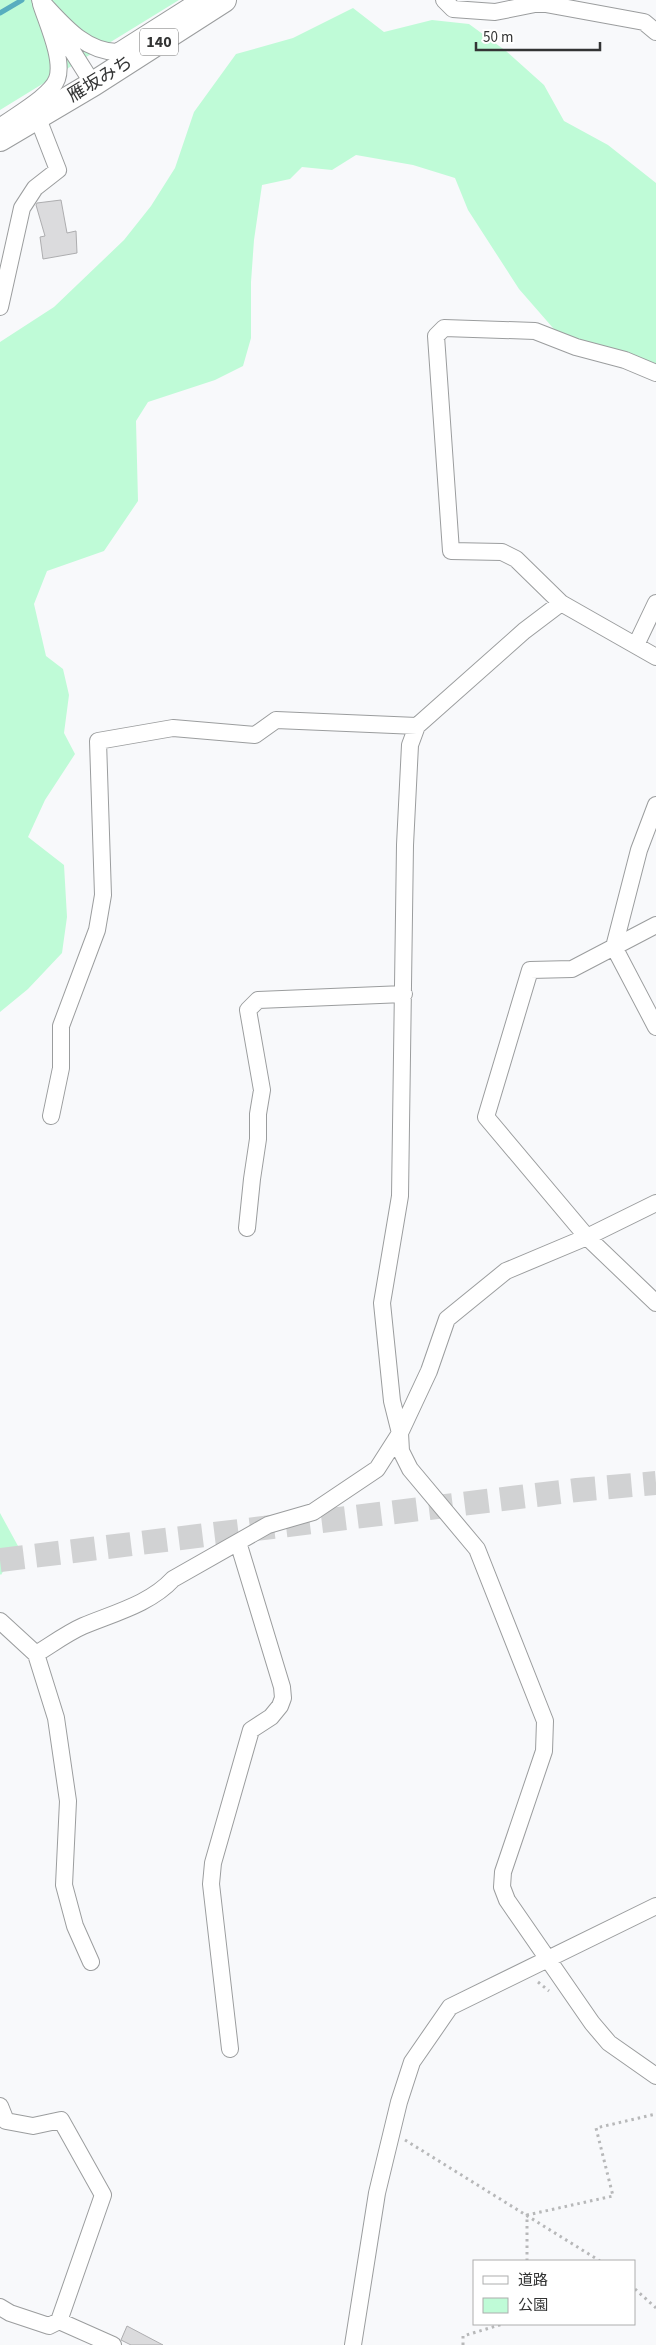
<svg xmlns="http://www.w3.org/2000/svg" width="656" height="2345" font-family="'Source Sans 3','Noto Sans JP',sans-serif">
  <rect width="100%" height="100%" fill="#f8f9fb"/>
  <!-- green -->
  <path fill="#bffbd7" d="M0,0H179L0,110Z
    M353,8L384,32L432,20L469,24L506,51L544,85L564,121L608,145L656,183V365L560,336L519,289L468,210L455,178L413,165L356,155L332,170L302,167L290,179L262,185L254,240L251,282V338L243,366L215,380L148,402L136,421L138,501L104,551L47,571L34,604L46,656L63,669L69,695L64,733L75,754L45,800L28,837L64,865L67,917L62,953L28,989L0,1012V342L54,307L124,240L151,206L175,168L194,112L236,54L293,38Z
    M0,1513L18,1546L1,1575L0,1574Z"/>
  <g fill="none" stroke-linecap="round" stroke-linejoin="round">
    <!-- stream -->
    <path stroke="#58aebf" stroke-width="5" d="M0,13L22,0"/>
  </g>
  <!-- building -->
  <path fill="#dbdbdd" stroke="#adadaf" d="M61,200L67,233L76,231L77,253L43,259L40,237L45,236L36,205L37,203Z
    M127,2326L163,2345H131L121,2340Z"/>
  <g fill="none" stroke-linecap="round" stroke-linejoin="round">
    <!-- highway-tunnel -->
    <path stroke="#d1d2d3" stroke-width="24" stroke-dasharray="24 12" stroke-linecap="butt" d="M0,1560L577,1490L656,1483"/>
    <defs>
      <path id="minor" d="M40,0C62,23 83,51 117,52L196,2L222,0
        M444,0L453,9L495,12L540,3L644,22L656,32
        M57,27L93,84
        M0,127C14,116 51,96 57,79C64,60 47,23 41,4
        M0,307L22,208L35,188L58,170L37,116
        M656,373L625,360L576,347L535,331L444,328L436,336L451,551L502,552L516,559L561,603L656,657
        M561,603L524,631L417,726L410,745L405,845L400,1196L382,1303L392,1401L400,1433L401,1451L410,1469L477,1549L545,1721L544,1751L503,1872L502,1887L507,1900L592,2023L609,2043L656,2076
        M636,645L656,603
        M656,805L639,850L614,947L656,1027
        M656,925L572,969L530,970L486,1117L587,1237L656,1203
        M51,1116L61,1068V1026L97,930L103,895L98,741L173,728L255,735L276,720L417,726
        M247,1228L252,1179L258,1139V1114L262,1090L248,1010L258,1000L404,994
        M0,1621L36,1654C51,1645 67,1633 83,1626C114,1613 150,1604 173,1579L268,1525L313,1512L377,1469L400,1433L429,1371L447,1319L506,1271L587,1237L656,1303
        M36,1654L56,1718L68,1801L64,1885L75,1926L91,1962
        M230,2049L211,1884L213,1863L251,1730L271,1717L280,1706L283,1698L282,1687L238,1542
        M0,2106L6,2121L33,2126L61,2120L103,2195L59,2321
        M0,2307L10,2313L49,2326L59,2321L113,2345
        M353,2345L377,2193L399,2102L412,2062L450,2007L656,1906"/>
      <path id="highway" d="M0,139L93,84L224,0"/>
    </defs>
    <!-- minor casing -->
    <use href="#minor" stroke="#9b9d9e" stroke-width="18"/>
    <!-- highway casing -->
    <use href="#highway" stroke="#9b9d9e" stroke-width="26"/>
    <!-- path -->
    <path stroke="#b7b8b9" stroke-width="3" stroke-dasharray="2.5 4" stroke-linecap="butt" d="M538,1982L549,1991
      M405,2140L600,2261
      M527,2261V2215L613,2196L596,2128L656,2114
      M635,2289L656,2308
      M463,2345V2336L503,2324"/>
    <!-- minor -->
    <use href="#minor" stroke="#fff" stroke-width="16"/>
    <!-- highway -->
    <use href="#highway" stroke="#fff" stroke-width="24"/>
  </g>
  <g text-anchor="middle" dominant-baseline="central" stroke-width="4" stroke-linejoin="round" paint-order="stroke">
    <!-- shield labels -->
    <rect fill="#fff" stroke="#707171" stroke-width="1" x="140" y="28.5" width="38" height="27" rx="4"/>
    <g font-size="16" font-weight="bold" fill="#333434">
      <text x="159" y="42">140</text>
    </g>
    <!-- street labels -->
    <g font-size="18" fill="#333434" stroke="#fff">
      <text transform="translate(100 79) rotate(-31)">雁坂みち</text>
    </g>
  </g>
  <!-- legend -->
  <rect x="473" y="2260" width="162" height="65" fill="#ffffff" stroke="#adaeae"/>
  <rect x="483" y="2276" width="25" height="8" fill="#ffffff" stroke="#adaeae"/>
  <text x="518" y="2285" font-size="15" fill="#333434">道路</text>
  <rect x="483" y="2298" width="25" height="15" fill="#bffbd7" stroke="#adaeae"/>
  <text x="518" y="2310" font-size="15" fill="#333434">公園</text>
  <!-- scale -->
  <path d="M476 42v8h124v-8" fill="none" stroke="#333434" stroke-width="2.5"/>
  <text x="483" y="42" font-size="15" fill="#333434" stroke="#ffffff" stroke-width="4" paint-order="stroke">50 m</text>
</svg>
